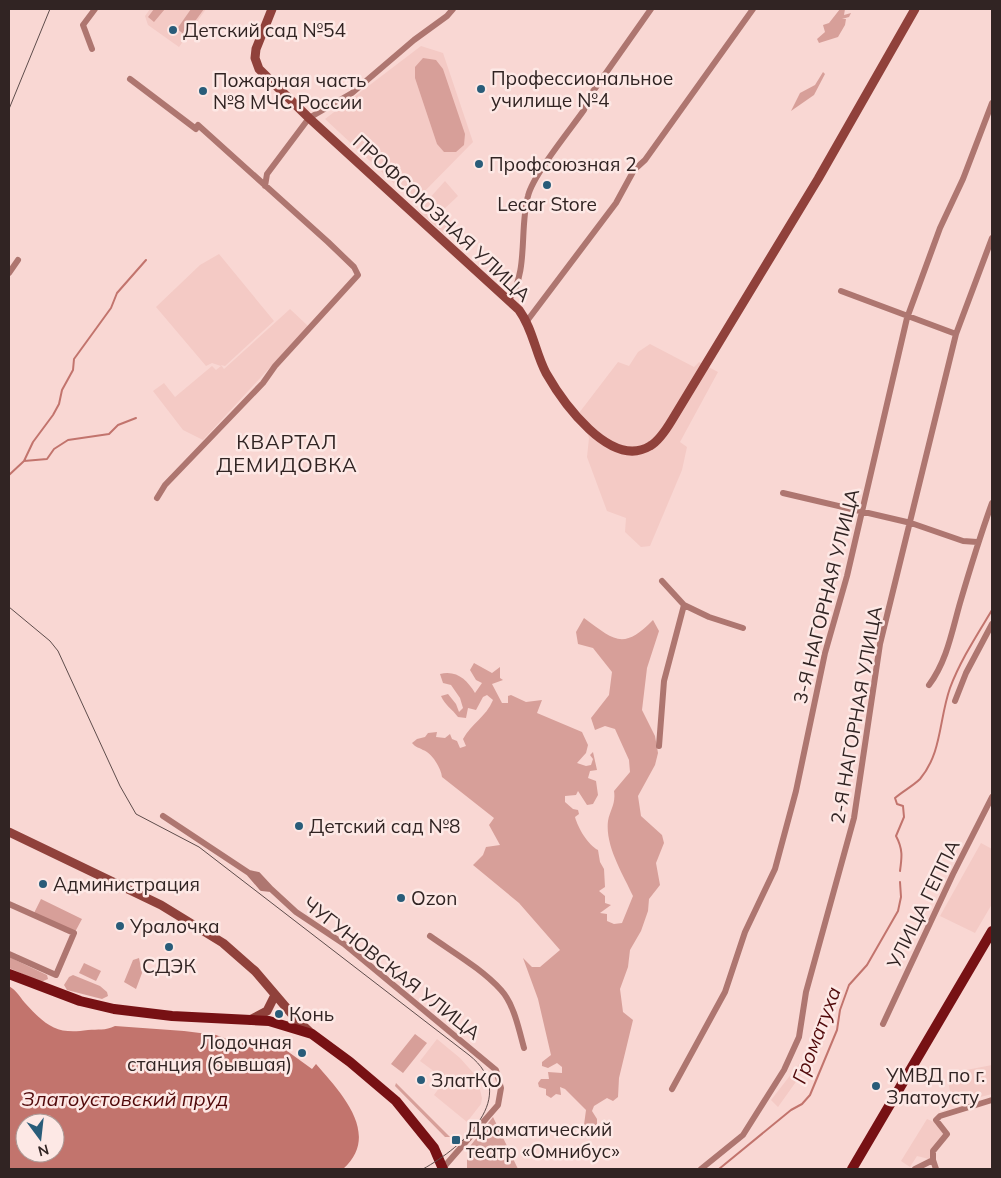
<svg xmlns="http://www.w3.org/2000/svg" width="1001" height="1178" font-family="Mulish,sans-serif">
  <rect width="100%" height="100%" fill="#f9d7d3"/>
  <!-- built -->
  <path fill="#f4cac5" d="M150,9H206L179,47L148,25L145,16Z
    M421,46L443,53L473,142L414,202L325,119Z
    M445,181L458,196L442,211L455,226L446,235L418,211Z
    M219,254L274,321L225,366L221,365L224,369L290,309L308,326L203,440L183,430L153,391L164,383L175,397L212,366L216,370L221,366L212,363L206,366L156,307L200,265Z
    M650,344L694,367L699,362L718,372L680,442L687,447L682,470L650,546L641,547L625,532L626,518L607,511L587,457L589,438L579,413L618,362L629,366L638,352Z
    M981,843L992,849V904L975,933L940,916Z
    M437,1039L460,1058L477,1077L482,1098L481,1104L467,1122L434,1095L442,1084H444L437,1078L439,1075L420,1061Z
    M813,1046L820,1048L778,1107L771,1100Z
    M992,1065V1094L953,1104L949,1086L956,1072Z
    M927,1119L936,1123L946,1133L929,1159L917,1156L910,1167L901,1161Z"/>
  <!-- green -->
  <path fill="#d79f99" d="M154,9H165L154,22L148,17Z
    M191,9H204L185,35L177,29Z
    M840,9H845L844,15L851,13L849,17L842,19H846L845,25L838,37L819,43L817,39L825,32L823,25L829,23Z
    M423,58L436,60L443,69L465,134L464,145L456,152H444L437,144L415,78V67Z
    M823,72L825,74L814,95L791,111L800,93L815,85Z
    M584,618C614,640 623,651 653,620L659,631L647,668L642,710L655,736L658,753L655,765L638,796L641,816L662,835L664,843L656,863L660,885L649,899L648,911L641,931L630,950L628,967L620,989L623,1012L633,1020L619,1078L618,1097L613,1101L607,1098L594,1106L592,1111L597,1119V1125H584L586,1110L565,1089L560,1087L561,1095L556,1094L551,1098L546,1095V1089L539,1087L538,1083L541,1079H549L548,1072L562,1073V1067L557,1063L548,1068L542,1066V1062L551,1055L538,999L523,958L532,967H540L560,950L519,903L473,865L483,855L486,847L500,845L489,825L494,818L442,777C441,768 432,753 423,750C418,747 416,748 412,743L417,739L425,737L428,733L437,732L436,737L445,738L450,734L452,739L457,741L460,748L466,746L463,739C471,724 486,717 493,700L487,695L483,697L476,710L468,708L466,718L458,717C452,709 445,705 441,696L448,694L456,704L459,712L463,708L460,698L451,685L443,683L440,674C457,670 467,680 475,693L482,683L476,680L470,670L474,663L492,673L500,667V678L503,680L492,684L502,703H508V696L511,695L526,702L542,700L537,713L582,732L588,745L586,753L577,763L586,766L591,765L593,759L590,755L593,752L597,770L590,771L588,778L596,781L598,795L593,804L587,805L578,791L576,795L565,796V802L573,809L578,810L579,814L575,817C578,828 588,845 598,850L600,862L604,869L605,887L599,891L605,896V903L611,905L600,913L607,914V921L614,924L622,923L633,896C623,874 605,846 608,821C610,810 616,804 614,791L630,772L629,760L615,729L605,726L595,730L591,718L609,695L612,672L593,648L578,644L576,632Z
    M41,899L82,919L75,932L34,913Z
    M9,957L47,975L48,979L41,982L9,968Z
    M139,958L142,973L136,989L124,982L133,960Z
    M84,963L101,971L96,981L79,973Z
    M73,975L100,986L107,992L108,996L102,999L67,990L64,985L69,977Z
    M415,1034L427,1043L403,1073L391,1064Z
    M396,1083L450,1137H445L395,1086Z
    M493,1117L518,1169H467V1150Z"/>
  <!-- water -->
  <path fill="#c2746d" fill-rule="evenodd" d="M9,986C17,991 19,996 25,1003C46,1026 57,1035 88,1030C98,1029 105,1031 115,1026L184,1031L216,1035L238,1043L245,1042L252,1048L286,1043L283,1048L312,1069L316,1064C340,1092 382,1134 343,1169H9ZM25,1123H55V1153H25Z"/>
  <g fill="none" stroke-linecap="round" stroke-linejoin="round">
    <!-- stream -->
    <path stroke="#c2746d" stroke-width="2" d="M24,461L47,459L54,449L68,440L109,434L118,425L136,418
      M9,475L24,461L33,442L53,415L59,404L62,390L73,370L74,359L111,308L117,293L146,260
      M900,871C902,857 903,849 896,836L904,817L903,806L897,804L895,798C903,791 913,786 920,779C942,753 939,719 950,688C960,661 977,635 992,610
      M719,1169L791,1110L802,1104L810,1095L837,1030L840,1010L849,985L867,965L898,911L901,897L900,882"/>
    <!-- street -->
    <path stroke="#ae7670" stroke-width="6" d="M92,49L83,25L95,9
      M130,79L196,129
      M265,186L267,174L309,118L352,93L414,40L447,16L453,9
      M9,273L18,260
      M841,291L956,334
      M509,300C529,271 519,229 528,196C533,175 570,130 584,110L589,97L651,9
      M527,321L616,203L634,170L645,160L753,9
      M783,493L911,523L963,541L977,542
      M157,498L165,485L263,383L275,366L358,275L354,267L328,242L198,125
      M684,605L709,617L743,628
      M929,685C947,661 952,631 960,603C970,569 980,536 992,503
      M955,701L966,673L992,624
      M659,746L664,681L684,605L662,581
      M163,816L249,873L262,888L271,889L296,912L344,944L496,1070L501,1088L498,1105L443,1168
      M249,873L258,875L271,889
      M9,904L74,933L56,975L9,954
      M430,936C454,953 482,969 501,990C514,1004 519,1030 524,1048
      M883,1024L953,874L992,797
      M672,1089L725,992L745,932L775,869L796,791L825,653L847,576L907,318L940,228L963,179L992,103
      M933,1160L936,1169
      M701,1169L743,1135L784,1070L799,1037L806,992L854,818L880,644L956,334L992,238
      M915,1169L933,1160V1151L947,1134L936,1120L940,1116L992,1100"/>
    <!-- secondary -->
    <path stroke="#90413b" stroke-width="9" d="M272,9L256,49L255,58L259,69L309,118L519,310C533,329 535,352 546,373C562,401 610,470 650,446C659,441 666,430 672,420L818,179L915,9
      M9,832L161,905L223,943L255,971L296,1019L312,1034
      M250,1020L267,1011L275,995"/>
    <!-- primary -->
    <path stroke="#771114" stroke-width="10" d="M9,974L80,1001L114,1009L172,1016L269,1021L312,1034L350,1062L396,1101L434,1148L443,1169
      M852,1169L992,931"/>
    <!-- tram -->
    <path stroke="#5e4c4b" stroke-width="1" d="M9,109L50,9
      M9,607L50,641L58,651L120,786L136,814L199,847L469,1055C521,1096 463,1147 423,1169"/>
  </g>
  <!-- markers -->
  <g fill="#295c79" stroke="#fde8e5" stroke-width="2">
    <circle cx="173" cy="30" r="5"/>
    <circle cx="481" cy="89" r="5"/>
    <circle cx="203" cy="91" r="5"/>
    <circle cx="479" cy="164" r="5"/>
    <circle cx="547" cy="185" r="5"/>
    <circle cx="299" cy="826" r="5"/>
    <circle cx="43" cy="884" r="5"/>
    <circle cx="401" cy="898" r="5"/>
    <circle cx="120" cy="926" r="5"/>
    <circle cx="169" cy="947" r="5"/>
    <circle cx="279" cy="1014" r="5"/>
    <circle cx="302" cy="1053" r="5"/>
    <circle cx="421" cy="1080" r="5"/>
    <circle cx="876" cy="1086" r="5"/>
    <rect x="451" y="1135" width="10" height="10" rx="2.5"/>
  </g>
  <g text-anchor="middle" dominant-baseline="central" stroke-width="5" stroke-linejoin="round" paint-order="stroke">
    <!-- poi labels -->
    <g font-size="19" fill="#312423" stroke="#fde8e5" text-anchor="start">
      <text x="183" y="30">Детский сад №54</text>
      <text x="491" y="78">Профессиональное<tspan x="491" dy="22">училище №4</tspan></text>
      <text x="213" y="80">Пожарная часть<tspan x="213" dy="22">№8 МЧС России</tspan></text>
      <text x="489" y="164">Профсоюзная 2</text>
      <text x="547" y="204" text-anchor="middle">Lecar Store</text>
      <text x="309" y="826">Детский сад №8</text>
      <text x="53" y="884">Администрация</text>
      <text x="411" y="898">Ozon</text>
      <text x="130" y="926">Уралочка</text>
      <text x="169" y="966" text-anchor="middle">СДЭК</text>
      <text x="289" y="1014">Конь</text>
      <text x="292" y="1042" text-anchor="end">Лодочная<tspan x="292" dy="22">станция (бывшая)</tspan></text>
      <text x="886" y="1075">УМВД по г.<tspan x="886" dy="22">Златоусту</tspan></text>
      <text x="431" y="1080">ЗлатКО</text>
      <text x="466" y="1129">Драматический<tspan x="466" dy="22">театр «Омнибус»</tspan></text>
    </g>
    <!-- street labels -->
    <g font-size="19" fill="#312423" stroke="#fde8e5">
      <text transform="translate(442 218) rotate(43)">ПРОФСОЮЗНАЯ УЛИЦА</text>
      <text transform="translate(826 596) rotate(-76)">3-Я НАГОРНАЯ УЛИЦА</text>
      <text transform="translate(856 715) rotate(-80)">2-Я НАГОРНАЯ УЛИЦА</text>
      <text transform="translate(923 904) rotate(-64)">УЛИЦА ГЕППА</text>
      <text transform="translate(392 968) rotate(38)">ЧУГУНОВСКАЯ УЛИЦА</text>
    </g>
    <!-- neighbourhood labels -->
    <g font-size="20" letter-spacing="1" fill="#312423" stroke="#fde8e5">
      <text x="287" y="441">КВАРТАЛ<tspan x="287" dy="23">ДЕМИДОВКА</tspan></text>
    </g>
    <!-- water labels -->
    <g font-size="20" font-style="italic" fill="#51090a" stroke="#fde8e5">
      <text transform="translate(816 1035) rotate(-69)">Громатуха</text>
      <text x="125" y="1098">Златоустовский пруд</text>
    </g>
  </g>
  <!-- border -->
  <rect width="1001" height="1178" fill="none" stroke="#312423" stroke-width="20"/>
  <!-- north arrow -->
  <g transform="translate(40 1138) rotate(165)"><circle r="24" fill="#fde8e5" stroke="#ab9a97"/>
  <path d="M0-4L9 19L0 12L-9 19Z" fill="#295c79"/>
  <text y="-8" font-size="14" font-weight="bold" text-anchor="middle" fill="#312423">N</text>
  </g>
</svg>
